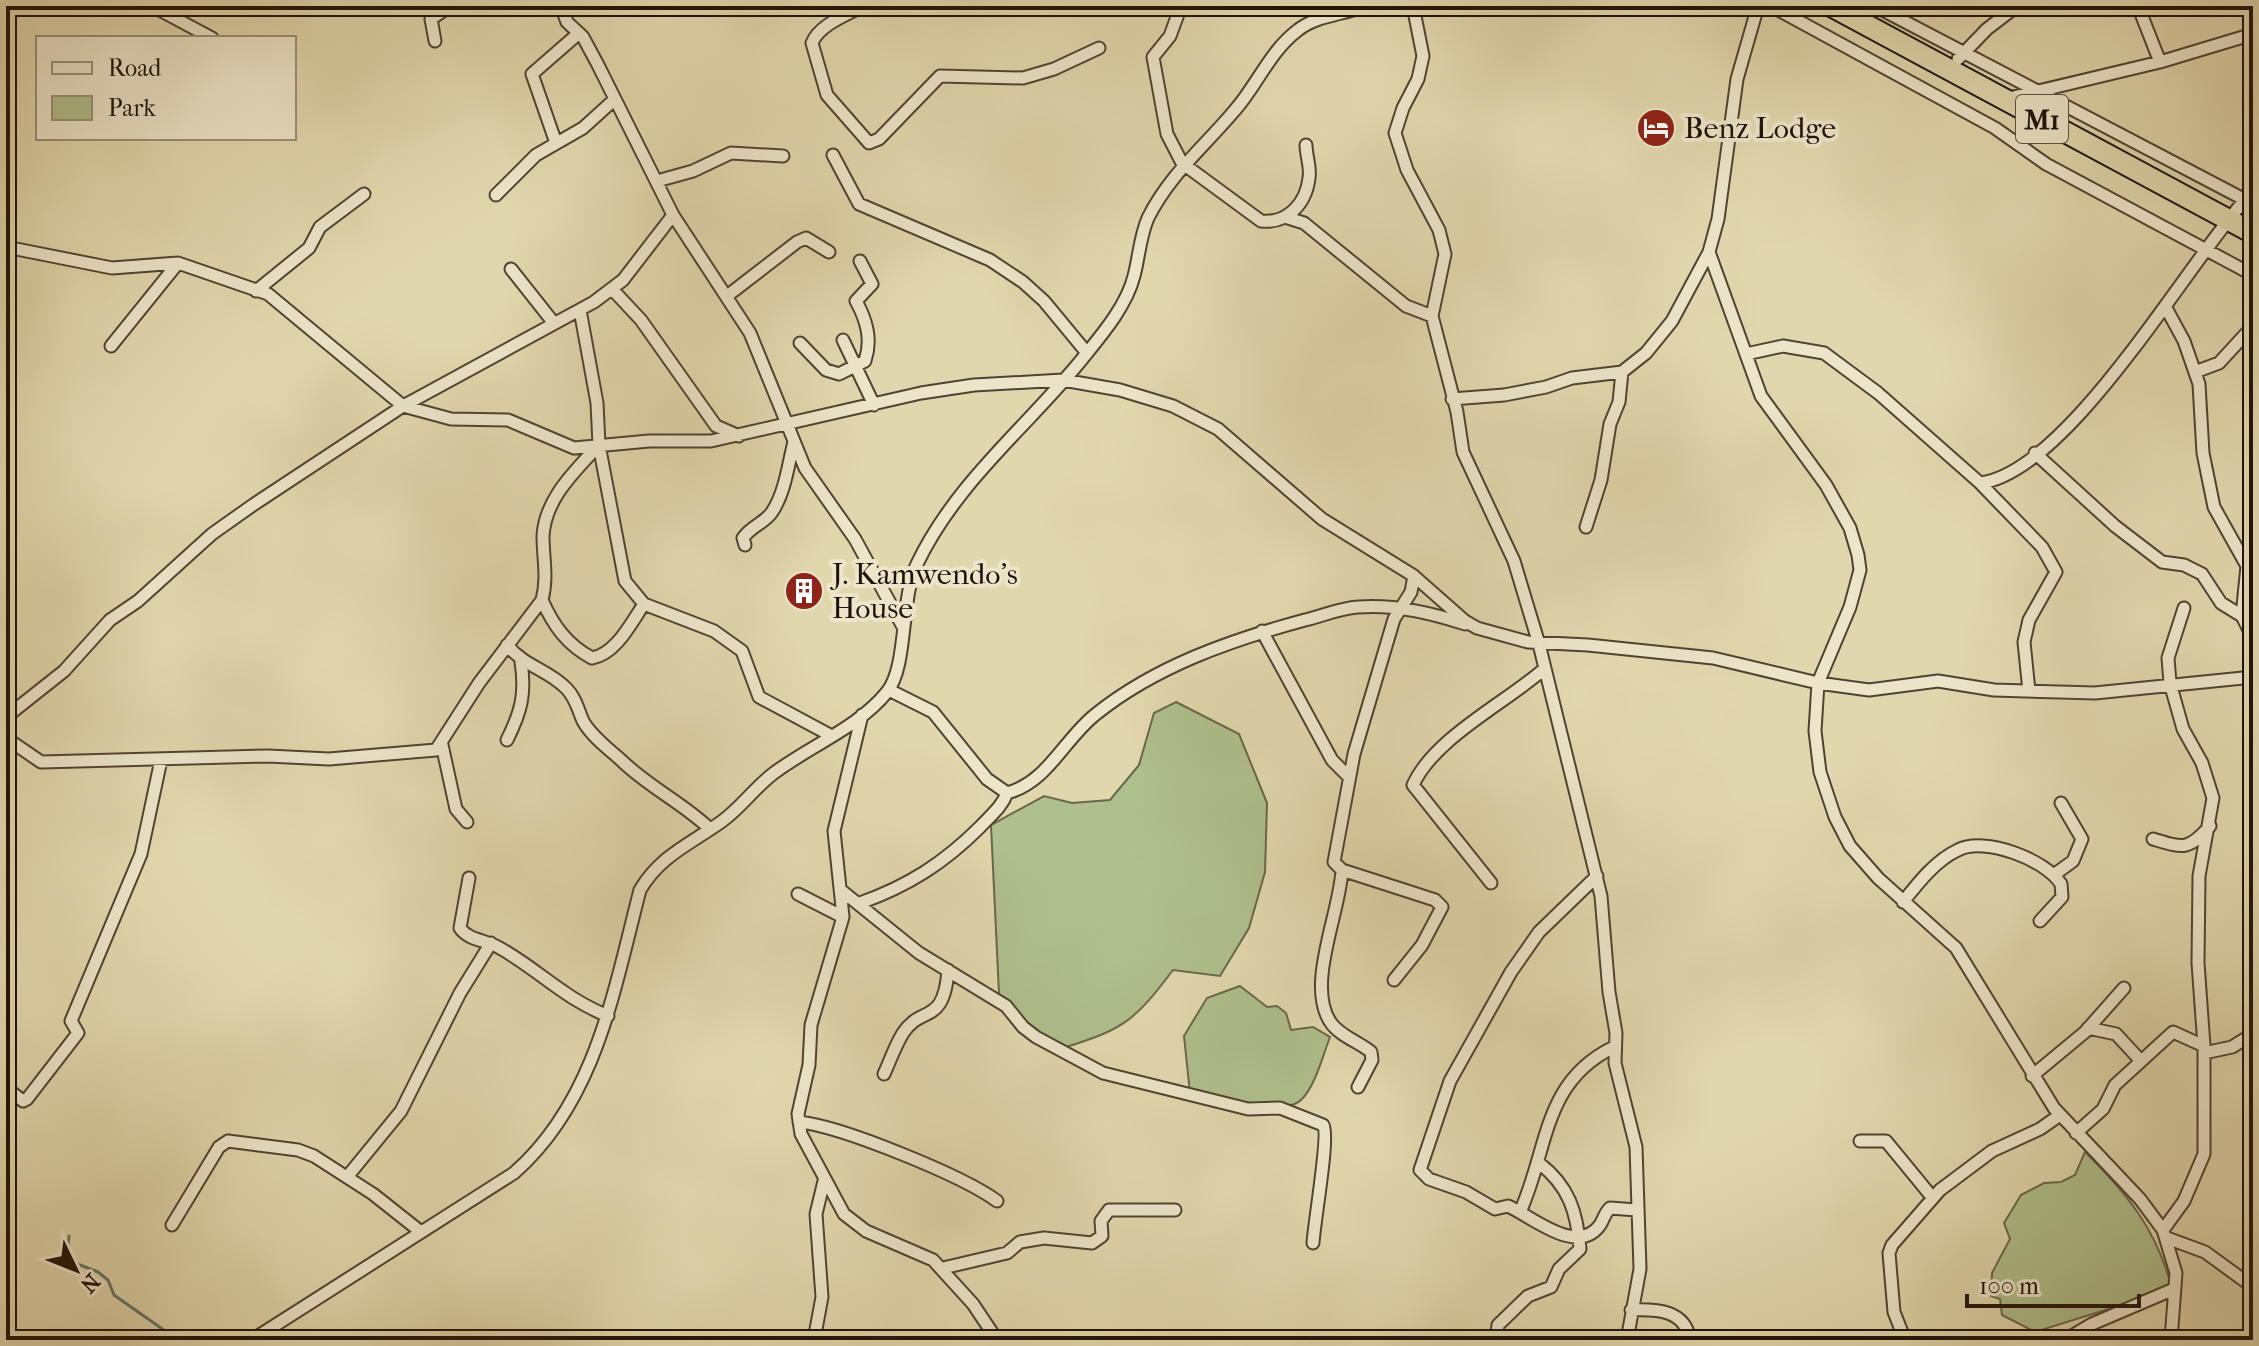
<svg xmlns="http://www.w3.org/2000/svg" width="2259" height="1346" font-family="'IM FELL French Canon',serif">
  <rect width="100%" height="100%" fill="#e1d7ae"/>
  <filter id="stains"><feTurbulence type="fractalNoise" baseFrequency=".0025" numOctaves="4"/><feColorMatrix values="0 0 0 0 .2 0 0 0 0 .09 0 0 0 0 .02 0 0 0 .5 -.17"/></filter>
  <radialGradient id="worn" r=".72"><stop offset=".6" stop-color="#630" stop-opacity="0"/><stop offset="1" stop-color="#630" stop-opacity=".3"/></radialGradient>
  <!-- green -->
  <path fill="#afbf8d" stroke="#68684c" stroke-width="2" d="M1176,702L1239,734L1267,803L1265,872L1249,928L1220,976L1173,970C1136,1019 1125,1029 1066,1047L1034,1032L999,994L991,825L1044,796L1072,803L1110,800L1139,765L1154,713Z
    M1240,986L1267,1007L1277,1006L1286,1013L1291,1030L1313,1027L1330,1037C1323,1055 1315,1087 1301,1100C1282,1118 1215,1098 1190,1093L1184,1036L1207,998Z
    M2085,1152C2126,1192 2156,1229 2171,1285L2131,1302L2035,1332L2002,1315L2000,1299L1991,1296L1992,1273L2010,1239L2004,1223L2021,1195L2044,1183L2061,1182L2075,1175Z"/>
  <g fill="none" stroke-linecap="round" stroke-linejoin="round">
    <!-- stream -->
    <path stroke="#66776b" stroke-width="3" d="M69,1236L67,1260L98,1272L108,1280L114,1295L178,1340"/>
    <defs>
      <path id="street" d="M152,6L212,38
        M561,6L567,22L583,37L598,65L673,215L750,333L805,468L855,539L902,625
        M863,6C846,15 819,25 812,43L827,95L869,143L879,139L940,76L1023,78L1054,69L1099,48
        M1181,6L1170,36L1153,57L1167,134L1182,163L1261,221C1287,224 1306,204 1309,178C1311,167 1306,156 1306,145
        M1413,6L1423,56L1418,79L1403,108L1395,133L1407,170L1439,230L1445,254L1432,316L1457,412L1463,452L1514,561L1539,644L1601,896L1609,992L1616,1033L1615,1063L1636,1147L1640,1269L1627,1340
        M1758,6L1737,79L1718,219L1709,252L1761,396L1826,485L1850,528L1858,555L1860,570L1850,607L1818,683L1815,731L1820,772L1835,817L1850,846L1878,878L1956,948L2054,1108L2140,1199L2163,1230L2176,1273L2171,1340
        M1771,6L1995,128L2046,164L2253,275
        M1875,6L2253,204
        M2138,6L2160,62
        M435,41L431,19L450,6
        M1958,59L1987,29L2017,6
        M2005,99L2160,62L2253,34
        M556,143L532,74L579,33
        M833,155L859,204L990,260L1023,282L1044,301L1087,353
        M657,181L693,171L731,153L783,156
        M496,195L536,155L583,128L615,99
        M1288,218L1304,223L1406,306L1432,316
        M6,247L112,268L178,263L268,294L403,406L451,419L508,420L574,448L649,441H711L921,393L974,385L1063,380L1120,390L1173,406L1218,429L1322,519L1414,576L1465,621L1477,628L1528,642L1588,645L1713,658L1818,683L1869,690L1938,681L1994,690L2095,693L2253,677
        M511,269L553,322
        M612,289L641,320L716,426L739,436
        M256,291L309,248L320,227L364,194
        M727,296L797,242L806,238L829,252
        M2165,306L2184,341L2199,384L2203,453L2214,507L2247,566L2242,616L2253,638
        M580,310L597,403L599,445L625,581L644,604L714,631L742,651L759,697L830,735
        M843,340L874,405
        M800,343L826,370L839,374L865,361C872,340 867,321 856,301L872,284L860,261
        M111,346L178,263
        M1746,354L1783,346L1824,353L1878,393L1980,483L2042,547L2056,572L2029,620L2024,642L2029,691
        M2195,372L2219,363L2253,326
        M1452,399L1504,395L1546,387L1572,378L1622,372L1646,353L1672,321L1709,252
        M2035,453L2115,526L2162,562L2184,565L2202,574L2221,603L2242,616
        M1980,483C2070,472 2190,257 2253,191
        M1586,527L1601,480L1610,424L1619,402L1622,372
        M745,545L743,538C751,526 765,523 772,512C785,493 788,465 794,442
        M542,600C553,625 567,645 592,658C616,654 631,623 644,604
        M1262,631L1332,760L1349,777
        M507,645C525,667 547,669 566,688C576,698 578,710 583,721C591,736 610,750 622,761C650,788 683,803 710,829
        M889,690L933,712L987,779L1007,793C1048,782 1064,739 1096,714C1156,666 1231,640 1305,620C1322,616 1340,608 1358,607C1393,604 1432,613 1465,624
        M862,715L834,831L843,917L811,1025L809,1065L798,1114L801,1134L844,1214L866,1231L933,1260L973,1304L997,1340
        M6,717L64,671L110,620L138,601L212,534L253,505L403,406L594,302L623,280L673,215
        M6,738L41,762L268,756L329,759L436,750L479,683L542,600C548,578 543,558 543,536C545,499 574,472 598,446
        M507,740C521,712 526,694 521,662
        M442,745L456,809L467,822
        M2153,839C2183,848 2188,851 2210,826
        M1342,870C1340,913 1305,986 1331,1023C1340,1036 1359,1042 1371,1052L1372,1060L1358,1087
        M2055,874L2073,861L2082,839L2061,803
        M1597,876L1539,932L1511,972L1450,1081L1420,1170L1429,1179L1466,1192L1495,1209L1508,1206C1531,1216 1577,1257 1600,1225C1604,1219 1604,1214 1610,1208L1637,1210
        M469,878L460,928C468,940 485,940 498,947C538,969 563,998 608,1016
        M1491,883L1413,785C1434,738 1507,702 1544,669
        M842,891L919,953L1006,1006L1023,1027L1036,1037L1103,1073L1248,1109L1280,1108L1323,1125C1330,1134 1314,1223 1313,1243
        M798,894L843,917
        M1903,902C1918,883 1936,860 1958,850C1985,836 2046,860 2061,884L2062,897L2040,921
        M860,903C908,886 944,863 980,827C990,816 1002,807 1007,793
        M1394,980L1422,945L1442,907L1435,900L1342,870L1334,862L1354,754L1394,619L1411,592L1414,576
        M2088,1028L2116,1034L2141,1061
        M2204,1053L2232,1047L2253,1034
        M884,1074C890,1061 895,1046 903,1033C921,1005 944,1026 948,970
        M2032,1076L2085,1032L2124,988
        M6,1088L23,1101L27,1099L78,1033L71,1021L141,854L161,760
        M799,1122C841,1126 963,1176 997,1201
        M2076,1133L2103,1109L2115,1085L2173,1032L2204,1046
        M1860,1141H1886L1932,1197
        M347,1177L401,1111L460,993L491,943
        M1520,1212C1549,1148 1542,1082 1614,1047
        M172,1225L219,1147L228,1141L298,1150L314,1156L373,1194L421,1232
        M2163,1230L2184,1201L2204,1154V1046L2198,963L2199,876L2213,798L2202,763L2183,729L2170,683L2168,658L2184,608
        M2167,1238L2205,1252L2253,1287
        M943,1268L1007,1253L1020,1242L1044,1238L1092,1243L1102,1236L1101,1221L1109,1210H1175
        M1631,1310C1658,1309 1685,1310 1690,1340
        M252,1340L514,1173C596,1101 614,990 640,890C660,856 690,844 721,822C741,808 755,787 774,773C810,746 859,727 887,692C908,666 900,599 917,564C957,480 1031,424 1087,353C1105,331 1127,304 1134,276C1139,257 1140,236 1148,218C1170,174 1204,147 1235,110C1257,85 1270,51 1298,30C1317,15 1343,15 1365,6
        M814,1340L822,1297L816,1214L824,1181
        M1496,1340L1498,1325L1528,1296L1551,1287L1559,1269L1580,1249C1577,1212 1569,1186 1539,1163
        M1905,1340L1894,1312L1889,1253L1892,1245L1940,1190L1992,1151L2040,1129L2060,1115
        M2065,1340L2092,1324L2174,1289"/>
      <path id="highway" d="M1831,6L2253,233"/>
    </defs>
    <!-- street casing -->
    <use href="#street" stroke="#504333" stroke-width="15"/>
    <!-- highway casing -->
    <use href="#highway" stroke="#20120a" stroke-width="24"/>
    <!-- street -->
    <use href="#street" stroke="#ece5ca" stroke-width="11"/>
    <!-- highway -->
    <use href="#highway" stroke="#e1d7ae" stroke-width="20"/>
  </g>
  <!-- icons -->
  <defs>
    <symbol id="hotel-disc" viewBox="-11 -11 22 22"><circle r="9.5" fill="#8f2418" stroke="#ece5ca"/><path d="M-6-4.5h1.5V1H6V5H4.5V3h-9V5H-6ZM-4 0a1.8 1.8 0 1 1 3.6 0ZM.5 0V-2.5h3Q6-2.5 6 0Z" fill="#fff"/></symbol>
    <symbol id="building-disc" viewBox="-11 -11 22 22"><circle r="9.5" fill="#8f2418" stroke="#ece5ca"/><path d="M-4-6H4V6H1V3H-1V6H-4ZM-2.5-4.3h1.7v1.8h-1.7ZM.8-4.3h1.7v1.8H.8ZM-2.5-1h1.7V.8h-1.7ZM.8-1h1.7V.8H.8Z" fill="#fff"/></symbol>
  </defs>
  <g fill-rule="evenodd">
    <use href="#hotel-disc" x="1634" y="106" width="44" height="44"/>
    <use href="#building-disc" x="782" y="569" width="44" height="44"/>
  </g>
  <g text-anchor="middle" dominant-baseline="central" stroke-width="8" stroke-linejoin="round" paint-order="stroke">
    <!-- shield labels -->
    <rect fill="#ece5ca" stroke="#5d5144" stroke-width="2" x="2016" y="95" width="52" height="48" rx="6"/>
    <g font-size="28" font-weight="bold" fill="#20120a">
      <text x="2042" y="119">M1</text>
    </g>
    <!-- poi labels -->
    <g font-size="30" fill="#20120a" stroke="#ece5ca" text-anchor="start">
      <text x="1684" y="128">Benz Lodge</text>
      <text x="832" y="574">J. Kamwendo's<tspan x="832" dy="34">House</tspan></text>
    </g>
  </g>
  <!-- margin -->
  <rect width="2259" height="1346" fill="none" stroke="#e1d7ae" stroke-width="32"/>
  <rect x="8" y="8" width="2243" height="1330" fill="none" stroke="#20120a" stroke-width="4"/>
  <rect x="16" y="16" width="2227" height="1314" fill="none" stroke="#20120a" stroke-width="2"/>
  <!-- legend -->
  <rect x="36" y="36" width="260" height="104" fill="#ece5ca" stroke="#9a917d" stroke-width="2"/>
  <rect x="52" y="62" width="40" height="12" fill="#ece5ca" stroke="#9a917d" stroke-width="2"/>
  <text x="108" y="76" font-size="24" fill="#20120a">Road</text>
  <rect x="52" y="96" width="40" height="24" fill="#afbf8d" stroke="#9a917d" stroke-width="2"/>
  <text x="108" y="116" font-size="24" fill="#20120a">Park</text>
  <!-- north arrow -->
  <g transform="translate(76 1270) rotate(133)" stroke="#ece5ca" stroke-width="6" paint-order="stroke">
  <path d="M0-6L14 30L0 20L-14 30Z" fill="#20120a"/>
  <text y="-12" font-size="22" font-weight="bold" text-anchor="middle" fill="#20120a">N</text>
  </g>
  <!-- scale -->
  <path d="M1967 1294v12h172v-12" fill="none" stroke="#20120a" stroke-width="4"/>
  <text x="1979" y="1294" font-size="24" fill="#20120a" stroke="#ece5ca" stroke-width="6" paint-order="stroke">100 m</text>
  <rect width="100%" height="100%" filter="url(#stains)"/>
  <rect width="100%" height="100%" fill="url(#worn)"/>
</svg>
